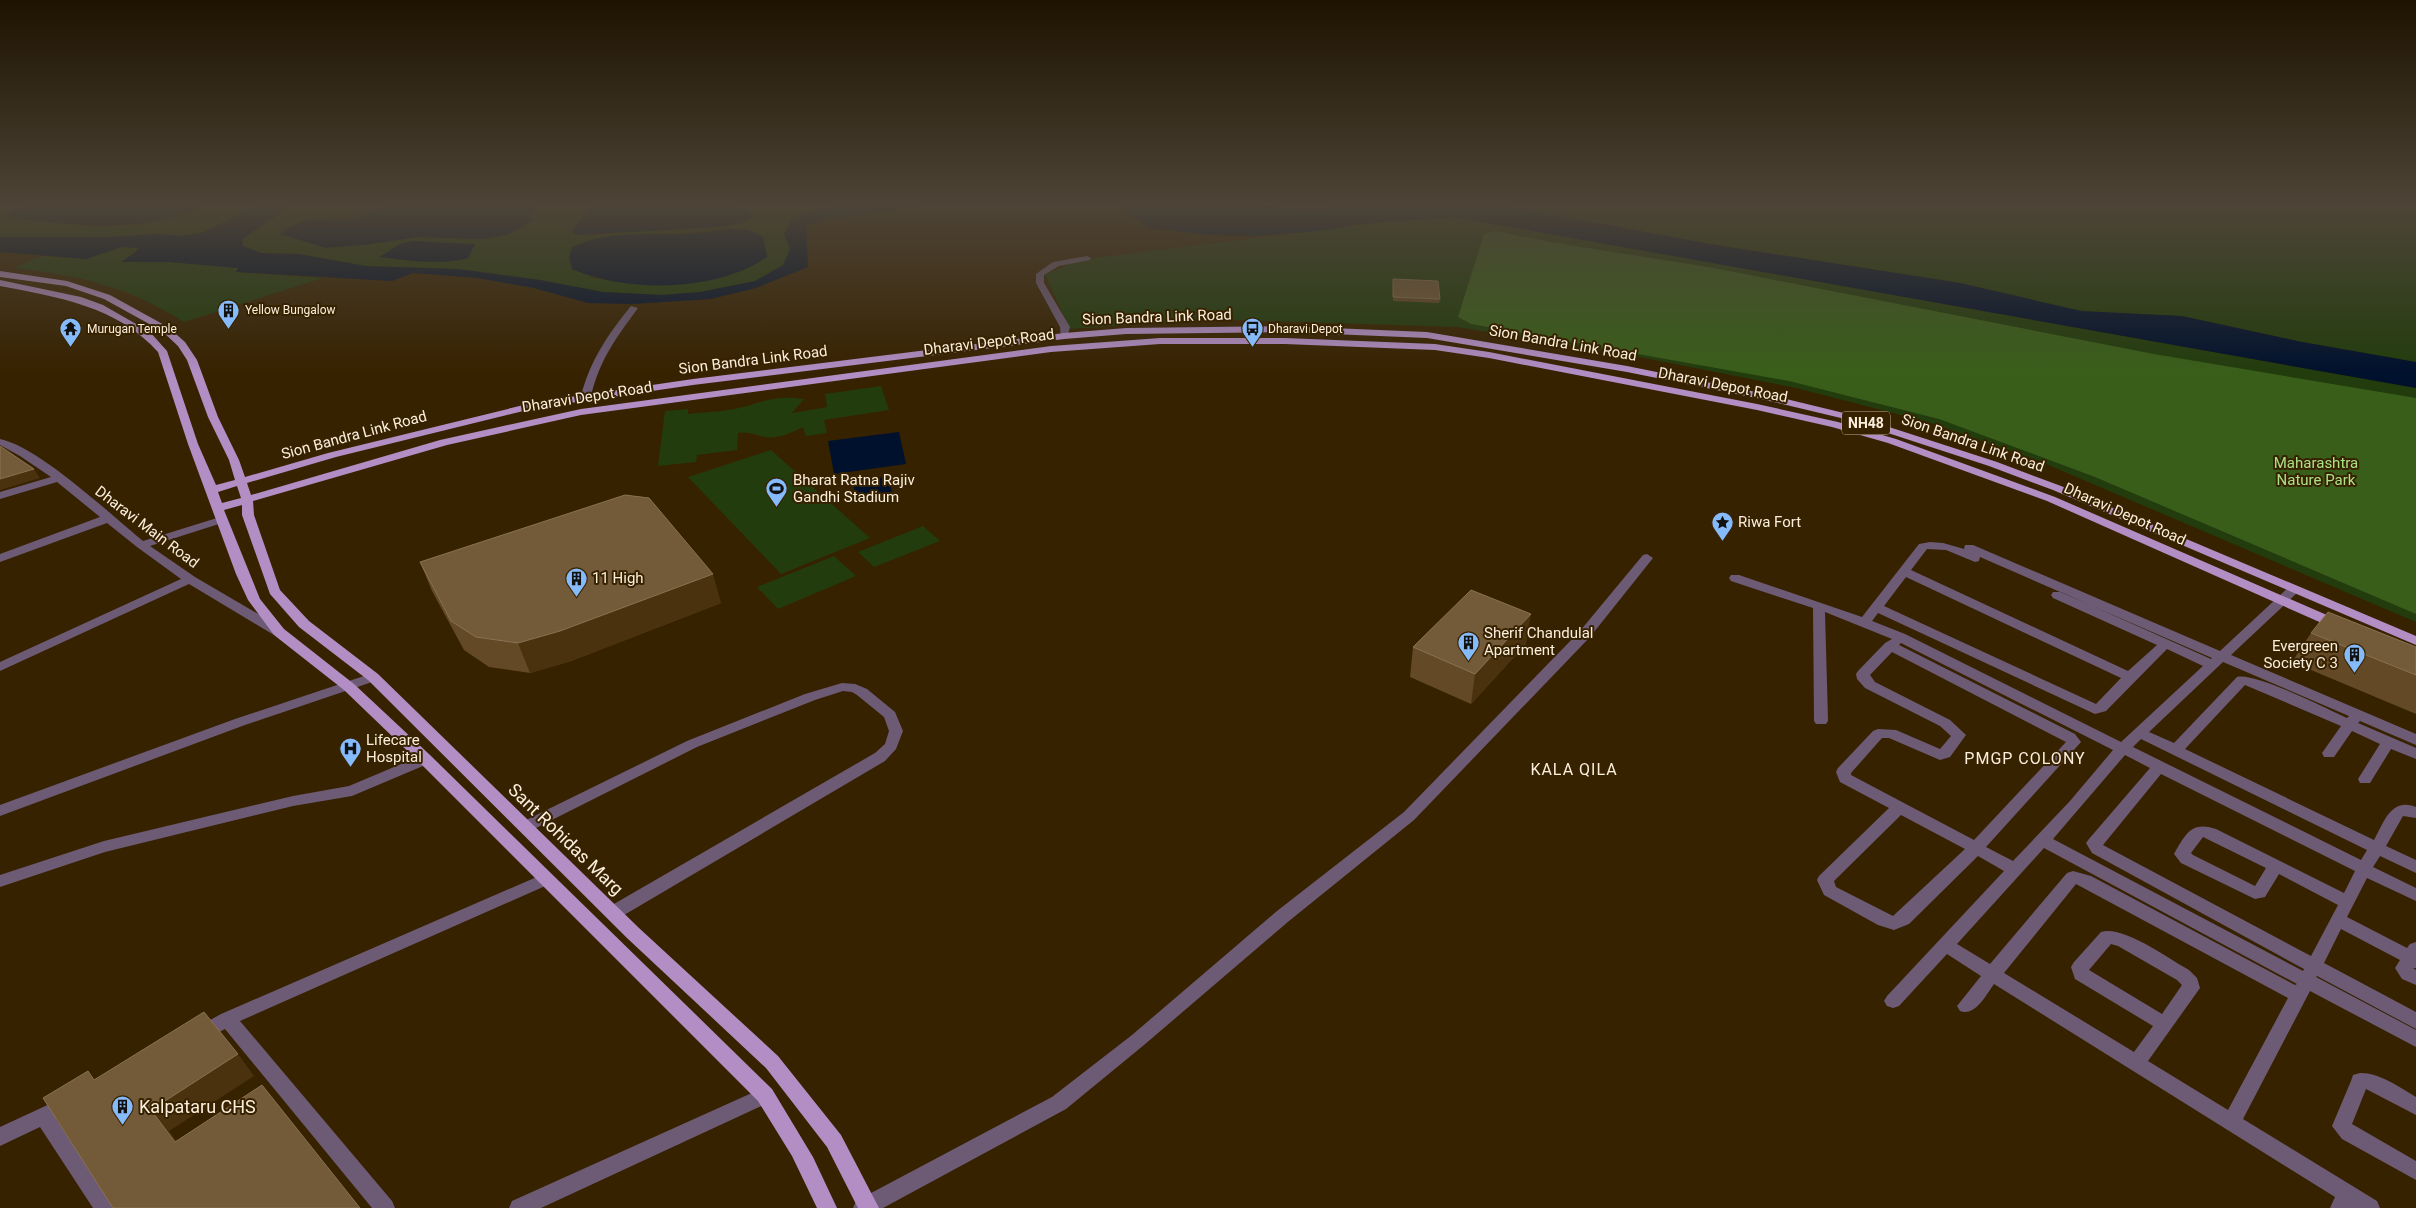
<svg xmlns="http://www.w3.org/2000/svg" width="2416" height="1208" font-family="Roboto,sans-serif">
  <rect width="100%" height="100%" fill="#372200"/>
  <!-- green -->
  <path fill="#223c0d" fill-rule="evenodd" d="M15,204H35L10,212V218L96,227L139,225L185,215L210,204H262L201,233L181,236L157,234L110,237H0V208Z
    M295,204H389L357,217L314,219L364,245L418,237L483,239L532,221L530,214L542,205L604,204L590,207L587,214L576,224L589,236L637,230L742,209L732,204H878L806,212L792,218L784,234L790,249L784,265L756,281L700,292L662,295L603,292L540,280L458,269L366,266L299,254L261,253L243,246L242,239ZM730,229L763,237L767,257L682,284H632L589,277L612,236L673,234ZM475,244L468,258C441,266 407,260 380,257Z
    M1215,204H1379L1309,209Z
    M1495,204H2416V362L2302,342L2182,316L2081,311L1960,283L1710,244Z
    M1454,217L2416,388V622L2039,461L1928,422L1796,388L1619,353L1457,327L1211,319L1070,329L1045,275L1071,263L1095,258L1384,222Z
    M121,247L139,248L122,262H169L238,268L237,272L323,278L184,322C126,285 80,276 13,268L42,256L86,259Z
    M881,386L889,410L824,420L827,433L806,436L803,427C791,433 779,439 765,437C752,434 752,432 738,433L737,450L697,455L696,462L658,466L665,411L688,409V414C704,412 723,412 739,408C766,401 774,395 804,399L792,413L827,407L825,394Z
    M771,450L870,538L781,574L688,477Z
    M923,526L940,541L874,567L858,552Z
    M834,556L856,576L778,609L757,587Z"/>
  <!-- forest -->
  <path fill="#395e1a" d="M1495,231L1550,242L1714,268L2154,354L2416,398V614L2095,477L1939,419L1789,381L1471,324L1458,317L1484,234Z"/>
  <!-- water -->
  <path fill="#00112d" d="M35,204H210C136,234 87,226 10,218V212Z
    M262,204H295L242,239L243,246L261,253L299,254L366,266L458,269L540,280L603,292L662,295L700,292L755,281L783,265L790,249L784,234L792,218C834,201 898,204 943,204L826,219L806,225L808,267L756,288L711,299L632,304L588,303L534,288L477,278L413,273L392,281L236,272L238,268L169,262H121L136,252L138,248L121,247L86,259L0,252V237H110L157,234L181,236L201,233Z
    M389,204H584L542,205L530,214L533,221L507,235L483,239L418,237L364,245L326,248L280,234C307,211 326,223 357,217C367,215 379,208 389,204Z
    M604,204H732L754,216L746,222L722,227L575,235L572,232C577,222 586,217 590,207Z
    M1119,204H1215L1309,209L1379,204H1495L1710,244L1960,283L2081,311L2182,316L2302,342L2416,362V388L1454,217L1360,224L1319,231L1259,236L1209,235L1150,228L1127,213Z
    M730,229L748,230L763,237L767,257C718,292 626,293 572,269L569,258L572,247C604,232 637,235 672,234C691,234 710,232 730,229Z
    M414,241L475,244L468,258C441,266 407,260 379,257L402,243Z
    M899,432L906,464L834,474L828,441Z
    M884,477L889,478L892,492L859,499L856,496L853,486L860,481Z"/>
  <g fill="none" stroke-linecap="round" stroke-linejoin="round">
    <!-- minor -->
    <path fill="#6d5b76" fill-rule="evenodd" d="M1087,256L1091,258L1090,260L1059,266L1044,275V283L1070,327L1067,338H1061L1060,327L1036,283V274L1053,262Z
      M631,306L638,308C616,338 600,359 591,396L586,399L582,398L581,396C590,361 608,334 631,306Z
      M0,439C39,447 110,514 143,541L217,518H225L227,520L225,522L150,546L195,577L284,629L285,632L284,635H274L189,584L0,671V662L181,579L137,547L107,523L0,562V554L100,517L57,482L0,499V492L51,477L20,456L0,445Z
      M1930,542L1943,543L1964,549L1965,545H1973L2220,651L2290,586H2298L2300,589L2298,592L2231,655L2416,734V745L2360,721L2358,723L2416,748V759L2391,749L2370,783H2360L2358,779L2380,744L2352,731L2334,757H2324L2322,753L2341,726L2245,685L2185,749L2374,840C2384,822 2391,797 2416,807V818L2403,816L2386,846L2416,860V873L2380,856L2373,867L2416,888V901L2367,878L2347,917L2407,948L2410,944L2416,942V968H2413L2416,970V985L2402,979L2395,968L2400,960L2341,929L2324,963L2416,1012V1029L2317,976L2316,977L2416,1030V1047L2310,991L2243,1119L2377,1201L2380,1208H2330L2335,1197L1994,984C1986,995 1975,1017 1960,1011L1957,1006L1981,976L1947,954L1899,1006L1893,1008L1887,1006L1884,1001L1887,996L2004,871L1978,856L1909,924L1894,930L1878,925L1824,895L1817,880L1819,876L1889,808L1840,782L1836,772L1838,768L1873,731L1878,729L1896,730L1940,749L1951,736L1940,726L1865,688L1857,679L1856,674L1858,671L1885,643L1892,639L1825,612L1828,721L1826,724H1816L1814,721L1813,608L1731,581L1729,578L1731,575H1739L1862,617L1919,544ZM1927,549L1946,550L1975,562L1979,561L1980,557L2212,658L2211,659L2061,592H2053L2051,595L2053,598L2157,645L2128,671L1911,570ZM1906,577L2121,678L2096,704L1884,606ZM1878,613L2095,714L2106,711L2167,649L2203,666L2121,742L1905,634L1872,621ZM1901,643L2113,750L2070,801L2013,861L1986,847L2081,742L2075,734L1899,645ZM1892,652L2066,742L1974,840L1851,775V773L1882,738H1889L1940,760L1950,757L1966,735L1950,720L1875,682L1870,675ZM2223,662L2349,716L2347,718C2327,709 2255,672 2237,677L2174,743L2149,732ZM2141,739L2367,850L2361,860L2133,747ZM2125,755L2150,768L2089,839L2086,843L2092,853L2304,969L2303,971L2053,839ZM2161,774L2355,871L2344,893L2216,829C2192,821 2186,833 2174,854L2181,863L2255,899L2265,897L2279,874L2338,905L2311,956L2103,845ZM1901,815L1965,849L1893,916L1836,887L1834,881ZM2203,837L2266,868L2255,886L2193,855L2191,853ZM2044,848L2297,984L2295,985L2091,876L2073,871L2067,873L1990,964L1957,944ZM2076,884L2288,998L2228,1110L2148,1061L2200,988L2197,978L2189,970C2169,959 2123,925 2101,932L2074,962L2071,967L2075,979L2153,1026L2134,1052L2004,973ZM2111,944L2118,946L2177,980L2182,985L2162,1014L2089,970Z
      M1647,554L1653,558L1590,637L1414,820L1289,921L1144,1045L1066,1109L883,1208H853L856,1201L1052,1097L1132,1035L1277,911L1404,812L1580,631L1643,555Z
      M373,673L380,677L378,680L245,725L0,816V805L235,719Z
      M842,683L855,684L867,689L895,712L903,731L896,749L885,761L619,918L613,919L607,918L605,913L607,908L875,753L885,744L889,731L884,717L857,695L852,692L843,691L815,700L697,747L530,831L525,833L520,831L517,827L520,823L687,741L805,694Z
      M425,754L430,755L432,759L430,763L352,796L293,806L105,852L0,887V875L104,841L293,796L349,786Z
      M546,873L552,875L554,879L552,883L240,1021L392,1201L395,1208H372L225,1029L200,1042L194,1039L191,1034L194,1029L221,1014Z
      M2360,1073C2380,1073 2399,1087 2416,1097V1115L2366,1089L2352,1124L2416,1161V1180L2342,1139L2332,1126L2351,1081L2353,1075Z
      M765,1087L772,1089L774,1095L772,1101L541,1208H509L512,1201Z
      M67,1096L74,1098L76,1104L74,1110L56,1119L114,1208H93L40,1127L0,1146V1127Z"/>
    <!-- major -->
    <path fill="#b28ec5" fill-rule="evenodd" d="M0,271L67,281L110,295L168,327L185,342L197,360L218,417L239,460L245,477L328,453L536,402L693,379L1064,333L1126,328L1284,326L1427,332L1627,366L1761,393L1852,415L1997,462L2061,486L2416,636V645L2053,490L1989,466L1845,419L1761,399L1627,372L1427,338L1284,332L1126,334L1064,339L693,385L536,408L336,457L247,483L251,495L440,440L581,409L1051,346L1160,338H1285L1435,344L1489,352L1757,404L1838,422L1896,439L2055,497L2343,622L2344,625L2343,628H2333L2047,501L1888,443L1832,427L1757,410L1489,358L1435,350L1285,344H1160L1051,352L581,415L447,445L253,501L254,515L280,590L309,621L378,674L639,928L778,1056L841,1135L879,1208H858L827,1147L766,1068L627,938L368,680L299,627L270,594L242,515V505L224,510L260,599L284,629L354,684L430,755L772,1089L813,1157L837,1208H817L792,1156L758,1101L420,763L344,690L274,635L248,600L236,574L188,444L158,352C117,306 57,297 0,286V280L81,297L103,305L150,332L167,351L198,444L216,485L235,480L229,460L208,417L187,360L178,346L162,331L104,299L66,286L0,277ZM237,486L241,498L222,503L218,492Z"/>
  </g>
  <!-- wall -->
  <path fill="#634926" d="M1393,279L1440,299L1439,303L1393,301Z
    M420,562L721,603L571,661L530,673L489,667L464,650L432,591Z
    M2311,633L2416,647V714L2292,662Z
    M1526,644L1471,704L1410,677L1413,647Z"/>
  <!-- shaded-wall -->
  <path fill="#4a320e" d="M34,469L40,478L0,490V479Z
    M713,574L721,603L571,661L530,673L518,643Z
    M1531,614L1526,644L1471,704L1475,674Z
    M238,1054L254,1076L169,1131L193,1164L175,1142L151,1110Z"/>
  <!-- building -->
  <path fill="#735b39" stroke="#887253" d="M1393,279L1438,281L1440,299L1393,297Z
    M0,446L34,469L0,479Z
    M625,495L649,498L713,574L560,631L518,643L476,637L451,621L420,562Z
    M1471,590L1531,614L1475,674L1413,647Z
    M2328,612L2416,647V675L2311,633Z
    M204,1012L238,1054L151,1110L175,1142L262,1085L360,1208H113L43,1098L88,1071L94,1080Z"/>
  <!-- sky -->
  <linearGradient id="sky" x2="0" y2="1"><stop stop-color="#1e1300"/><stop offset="0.55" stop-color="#4d4437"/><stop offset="1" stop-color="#4d4437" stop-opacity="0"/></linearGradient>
  <rect width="2416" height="373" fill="url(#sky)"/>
  <!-- icons -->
  <defs>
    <symbol id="building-pin" viewBox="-11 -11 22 30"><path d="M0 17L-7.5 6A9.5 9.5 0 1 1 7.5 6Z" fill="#86bbfb" stroke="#372200"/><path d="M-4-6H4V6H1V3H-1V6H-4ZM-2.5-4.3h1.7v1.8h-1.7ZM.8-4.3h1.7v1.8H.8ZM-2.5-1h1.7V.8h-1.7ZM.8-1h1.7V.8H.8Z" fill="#111"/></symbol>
    <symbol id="temple-pin" viewBox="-11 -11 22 30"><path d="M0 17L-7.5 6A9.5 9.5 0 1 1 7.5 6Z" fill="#86bbfb" stroke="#372200"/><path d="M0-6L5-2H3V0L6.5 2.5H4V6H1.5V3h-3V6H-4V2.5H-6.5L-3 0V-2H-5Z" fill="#111"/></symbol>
    <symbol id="bus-pin" viewBox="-11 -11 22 30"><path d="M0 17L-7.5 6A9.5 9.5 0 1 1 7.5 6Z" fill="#86bbfb" stroke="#372200"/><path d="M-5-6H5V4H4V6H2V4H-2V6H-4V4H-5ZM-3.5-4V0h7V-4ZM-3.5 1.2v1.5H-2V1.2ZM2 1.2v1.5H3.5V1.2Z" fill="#111"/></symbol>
    <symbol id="stadium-pin" viewBox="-11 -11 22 30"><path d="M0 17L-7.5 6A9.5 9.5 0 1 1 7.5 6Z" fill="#86bbfb" stroke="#372200"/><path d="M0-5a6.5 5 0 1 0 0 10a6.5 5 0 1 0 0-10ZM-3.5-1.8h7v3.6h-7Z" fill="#111"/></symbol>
    <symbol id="sight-pin" viewBox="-11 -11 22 30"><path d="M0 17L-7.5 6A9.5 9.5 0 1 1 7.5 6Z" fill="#86bbfb" stroke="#372200"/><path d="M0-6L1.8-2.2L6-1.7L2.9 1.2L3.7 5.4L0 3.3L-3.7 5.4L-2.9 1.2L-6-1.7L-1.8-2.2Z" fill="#111"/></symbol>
    <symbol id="hospital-pin" viewBox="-11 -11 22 30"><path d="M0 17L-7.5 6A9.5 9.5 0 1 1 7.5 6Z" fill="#86bbfb" stroke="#372200"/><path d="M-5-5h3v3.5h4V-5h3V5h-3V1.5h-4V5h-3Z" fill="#111"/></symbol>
  </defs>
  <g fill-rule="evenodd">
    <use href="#building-pin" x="216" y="298" width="25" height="34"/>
    <use href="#temple-pin" x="58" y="316" width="25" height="34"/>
    <use href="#bus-pin" x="1240" y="316" width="25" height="34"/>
    <use href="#stadium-pin" x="764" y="476" width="25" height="34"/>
    <use href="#sight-pin" x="1710" y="510" width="25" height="34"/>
    <use href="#building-pin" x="564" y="566" width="25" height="34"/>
    <use href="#building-pin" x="1456" y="630" width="25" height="34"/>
    <use href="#building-pin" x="2342" y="642" width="25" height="34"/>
    <use href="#hospital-pin" x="338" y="736" width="25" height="34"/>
    <use href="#building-pin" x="110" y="1094" width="25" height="34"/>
  </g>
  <g text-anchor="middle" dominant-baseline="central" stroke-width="4" stroke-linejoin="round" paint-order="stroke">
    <!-- far-poi labels -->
    <g font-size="12" fill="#fceedc" stroke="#372200" text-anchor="start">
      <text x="245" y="310">Yellow Bungalow</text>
      <text x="87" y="329">Murugan Temple</text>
      <text x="1268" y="329">Dharavi Depot</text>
    </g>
    <!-- shield labels -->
    <rect fill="#372200" stroke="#c1b19a" stroke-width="1" x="1842" y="411.5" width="48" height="23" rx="4"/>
    <g font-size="14" font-weight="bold" fill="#fceedc">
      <text x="1866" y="423">NH48</text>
    </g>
    <!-- street labels -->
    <g font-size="15" fill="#fceedc" stroke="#372200">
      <text transform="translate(1157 317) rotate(-2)">Sion Bandra Link Road</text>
      <text transform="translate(989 342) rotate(-7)">Dharavi Depot Road</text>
      <text transform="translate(1563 343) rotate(10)">Sion Bandra Link Road</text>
      <text transform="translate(753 360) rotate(-7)">Sion Bandra Link Road</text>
      <text transform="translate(1723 385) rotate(11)">Dharavi Depot Road</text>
      <text transform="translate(587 397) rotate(-9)">Dharavi Depot Road</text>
      <text transform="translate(354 435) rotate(-15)">Sion Bandra Link Road</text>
      <text transform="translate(1973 443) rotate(19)">Sion Bandra Link Road</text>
      <text transform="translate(2125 514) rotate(24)">Dharavi Depot Road</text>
      <text transform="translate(147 527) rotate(37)">Dharavi Main Road</text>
    </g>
    <!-- park labels -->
    <g font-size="15" fill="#aae285" stroke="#372200">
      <text x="2316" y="463">Maharashtra<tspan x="2316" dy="17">Nature Park</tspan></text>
    </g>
    <!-- poi labels -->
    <g font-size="15" fill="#fceedc" stroke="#372200" text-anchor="start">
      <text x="793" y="480">Bharat Ratna Rajiv<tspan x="793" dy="17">Gandhi Stadium</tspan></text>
      <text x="1738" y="522">Riwa Fort</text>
      <text x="592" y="578">11 High</text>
      <text x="1484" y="633">Sherif Chandulal<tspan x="1484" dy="17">Apartment</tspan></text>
      <text x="2338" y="646" text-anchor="end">Evergreen<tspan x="2338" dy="17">Society C 3</tspan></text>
      <text x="366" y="740">Lifecare<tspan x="366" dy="17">Hospital</tspan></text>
    </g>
    <!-- neighbourhood labels -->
    <g font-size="16" letter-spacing="1" fill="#fceedc" stroke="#372200">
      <text x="2025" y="758">PMGP COLONY</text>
      <text x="1574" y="769">KALA QILA</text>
    </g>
    <!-- near-street labels -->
    <g font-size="18" fill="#fceedc" stroke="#372200">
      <text transform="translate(566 839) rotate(44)">Sant Rohidas Marg</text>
    </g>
    <!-- near-poi labels -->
    <g font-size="18" fill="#fceedc" stroke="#372200" text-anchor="start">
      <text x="139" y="1106">Kalpataru CHS</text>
    </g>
  </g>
</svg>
